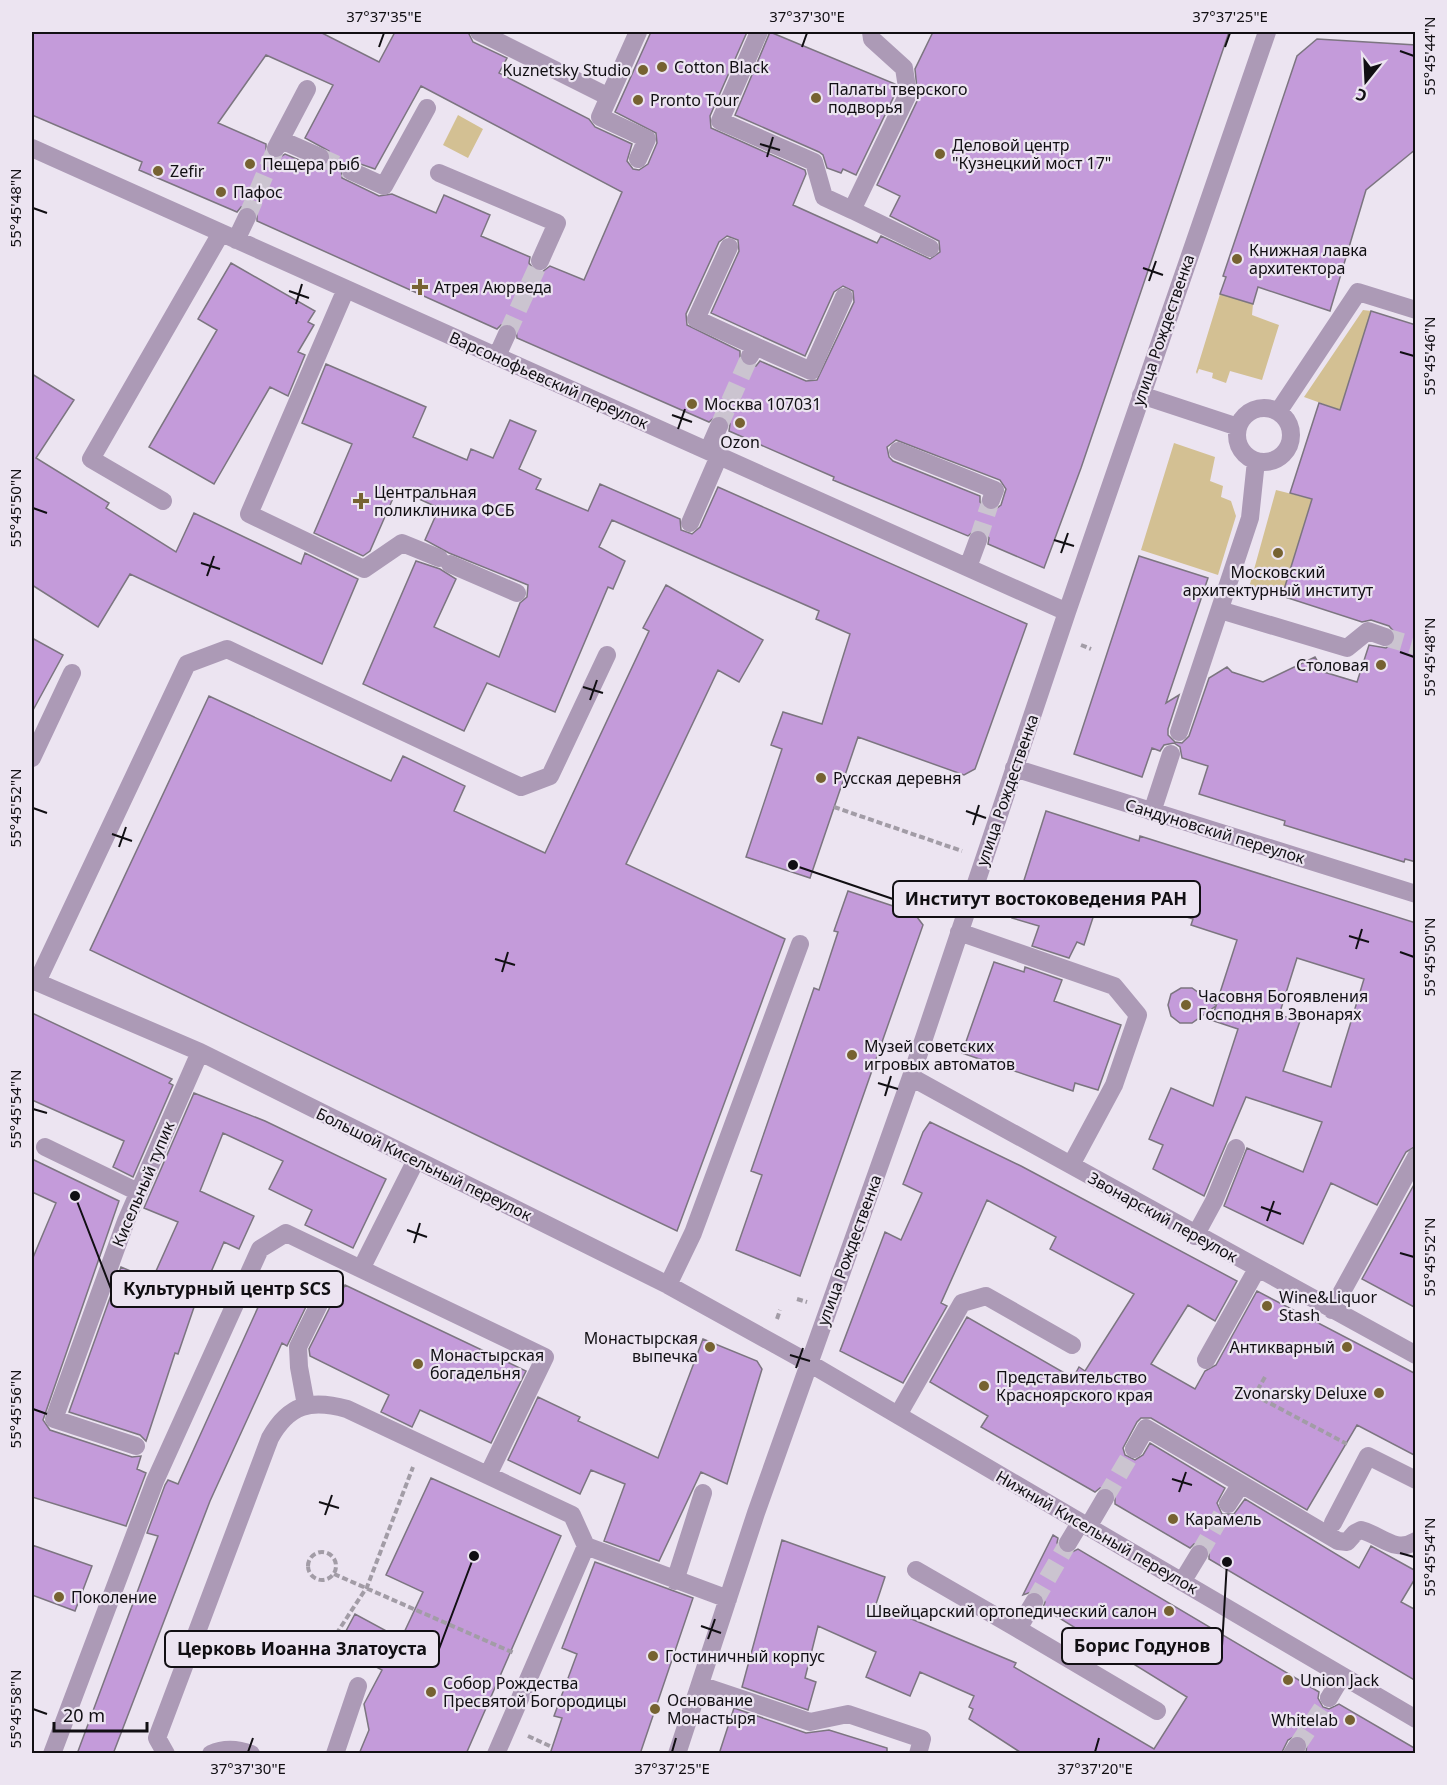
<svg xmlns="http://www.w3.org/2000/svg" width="1447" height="1785" font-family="'Noto Sans',sans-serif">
  <rect width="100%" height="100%" fill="#ece4f1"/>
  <!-- green -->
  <path fill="#d3c093" d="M458,115L483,129L468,158L443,145Z
    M1220,294L1253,304L1252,315L1279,325L1262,380L1230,371L1226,383L1212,378L1213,373L1199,369L1197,374L1196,372Z
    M1363,310L1371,311L1340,410L1304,397Z
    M1174,443L1215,457L1210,481L1223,486L1221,497L1231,501L1236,516L1218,575L1141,550Z
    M1276,490L1312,499L1282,596L1254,588L1250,584Z"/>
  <!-- building -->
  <path fill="#c49bda" stroke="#7c7580" stroke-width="1.5" fill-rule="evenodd" d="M32,32H320L379,62L395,32H468L473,42L507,58L499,73L589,119L595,127L632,144L627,161L633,169L639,170L648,164L657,143L656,133L615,112L651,32H747L710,116L711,128L805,170L806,174L793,205L877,243L881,236L930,259L940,252L939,241L890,216L900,196L877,185L918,99L915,69L933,32H1229L1081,468L1044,568L988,544L989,538L982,530L976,529L968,536L833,480L834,477L729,431L730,424L724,416L717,415L709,422L517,338L516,328L511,324L501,325L497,329L257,221V211L251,207H241L237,212L139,170L142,162L32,115ZM266,55L333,85L305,138L329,151L330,161L326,166L316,167L285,154L277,159L271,158L266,153V144L218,123ZM421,86L622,192L584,280L550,266L542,272L535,271L529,263L530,257L481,236L490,215L444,195L436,213L392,194L379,196L342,178L341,167L349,160L375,169ZM727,236L738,240L739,251L711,313L805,356L834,292L843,286L853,291L854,302L817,380L806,381L760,361L756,366H746L740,362V351L687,325L686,314L719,242ZM896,440L1000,480L1006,489L1001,505L993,511L986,510L980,502V496L893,461L889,457L887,447Z
    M770,32L895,84L896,92L856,175L843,169L841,173L827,168L823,155L819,152L735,115Z
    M1317,39L1416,45V149L1366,190L1330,311L1258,287L1253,304L1220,294L1226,277L1223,276L1297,56Z
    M231,263L315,311L308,322L314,325L298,352L305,355L288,396L270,387L214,484L149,447L217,330L198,319Z
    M1371,311L1416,325V862L1405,859L1404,862L1284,825L1285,821L1199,794L1208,766L1182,758L1180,747L1174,743L1164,745L1160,751L1152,748L1142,777L1074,754L1139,556L1208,578L1166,703L1179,695L1168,729V735L1175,742L1182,743L1189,736L1209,678L1227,667L1232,672L1263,682L1315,657L1324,672L1357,682L1369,645L1386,648L1395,641L1396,634L1389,626L1371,620L1362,622L1282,596L1312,499L1290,493L1319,403L1340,410Z
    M326,364L426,407L413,437L467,460L471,449L493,458L510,420L536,431L519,469L541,479L536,489L588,511L600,484L680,519L681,530L692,534L700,527L718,487L1027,624L975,769L964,775L858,737L810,878L746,857L782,749L771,745L783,712L822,724L850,634L816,619L819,611L612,520L599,547L625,561L613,589L608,587L555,712L487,683L464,731L363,684L416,561L440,569L456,579L434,627L499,657L520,603L527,597L528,585L449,553L425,540L439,508L397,489L370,551L363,556L314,533L352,444L302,423Z
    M32,374L74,400L36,458L109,503L106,508L176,552L194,513L301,564L305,553L358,579L322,664L130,574L98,627L32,585Z
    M666,585L763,640L739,682L718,670L626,864L785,939L677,1231L90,950L209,696L391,781L403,756L465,786L454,811L545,853L649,631L643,628Z
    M32,638L63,655L32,712Z
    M1046,811L1139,841L1140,836L1416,923V1146L1406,1152L1377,1205L1331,1183L1303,1244L1224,1206L1247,1148L1303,1172L1322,1122L1246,1097L1204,1196L1153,1169L1163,1145L1149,1139L1171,1088L1213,1106L1238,1029L1211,1020L1216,1006L1192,1023H1180L1171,1016L1168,1005L1171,994L1181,988H1192L1216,1005L1237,940L1191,925L1193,919L1102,890L1084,945L1077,942L1069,958L1032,946L1039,926L1012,918ZM1297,958L1364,979L1331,1087L1283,1071L1300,1021L1279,1015Z
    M848,891L914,913L923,925L800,1276L736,1250L762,1175L751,1171L814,988L819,990L838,932L834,931Z
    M994,962L1024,972L1025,967L1062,980L1054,1001L1121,1025L1098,1090L1075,1083L1073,1091L962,1053Z
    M32,1013L172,1079L169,1083L173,1085L133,1177L113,1167L124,1141L32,1100Z
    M194,1093L265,1121L386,1179L353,1248L305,1225L312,1210L269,1189L283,1161L223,1133L200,1191L254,1216L239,1249L224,1242L208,1279L204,1278L178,1354L175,1353L146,1441L140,1435L69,1412L121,1267L152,1280L178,1222L144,1208Z
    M930,1122L1021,1166L1237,1281L1215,1321L1188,1305L1151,1364L1195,1389L1205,1371L1216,1365L1257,1291L1416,1374V1456L1357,1425L1307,1510L1151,1418H1141L1137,1422L1123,1448L1125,1455L1135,1460L1143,1455L1150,1443L1225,1488L1217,1503L1222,1514H1234L1245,1499L1359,1568L1371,1546L1416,1571V1577L1401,1602L1416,1610V1681L1209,1559V1549L1204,1544H1194L1190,1548L1115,1504V1493L1110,1488H1100L1095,1492L981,1427L988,1416L930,1382L967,1317L1073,1378L1079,1367L1085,1371L1134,1294L1050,1249L1056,1237L987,1200L941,1303L947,1306L903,1383L840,1351L885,1232L901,1240L922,1193L903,1184L923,1132Z
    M32,1159L119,1201L43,1420L50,1430L132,1457L141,1456L137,1469L146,1473L126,1526L32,1497V1260L56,1203L32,1192Z
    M1416,1181V1308L1362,1279Z
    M274,1272L314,1290L287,1346L282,1343L210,1501L113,1754H77L158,1536L147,1533L165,1485L168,1480L178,1484Z
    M345,1285L526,1371L491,1443L420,1410L412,1427L381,1412L389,1395L310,1356L309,1349L334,1299L337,1301Z
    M703,1339L757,1361L762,1369L727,1484L701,1472L659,1561L604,1541L625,1484L591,1470L580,1494L508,1460L538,1397L580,1417L578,1421L658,1458Z
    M431,1478L561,1536L466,1754H359L369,1730L364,1704L382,1670L338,1646L355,1614L401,1639L423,1592L386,1575Z
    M1053,1535L1058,1538L1057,1543L1062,1552L1068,1554L1078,1549L1319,1692L1318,1698L1323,1707L1329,1709L1339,1704L1416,1749V1754H1306L1307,1741L1297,1735L1288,1740L1281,1754H1023L969,1719L973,1709L969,1707L974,1696L920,1672L910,1696L866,1677L876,1652L818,1626L805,1678L816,1682L808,1710L742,1687L782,1540L885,1577L876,1604L1016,1663L1014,1667L1154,1749L1187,1697L1043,1608L1045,1602L1040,1593L1034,1591L1023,1595Z
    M32,1545L92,1566L75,1611L32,1595Z
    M595,1562L693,1598L640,1754H550L562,1718L554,1716L577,1654L562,1648Z
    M734,1708L806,1733L829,1730L887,1748V1754H719Z"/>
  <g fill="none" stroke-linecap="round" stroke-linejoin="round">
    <!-- minor-tunnel -->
    <path stroke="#cbc4d0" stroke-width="18" stroke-dasharray="18 9" stroke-linecap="butt" d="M320,157L351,171
      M247,217L276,148
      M507,334L540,261
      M719,426L750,356
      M978,540L991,500
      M1385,637L1416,646
      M1105,1498L1134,1449
      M1199,1554L1228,1504
      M1034,1602L1068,1543
      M1297,1746L1329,1698"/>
    <!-- path -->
    <path stroke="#a29ca6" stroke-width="4" stroke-dasharray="6 3" stroke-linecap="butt" d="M1081,645L1091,649
      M834,807L962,851
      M797,1299L807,1302
      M777,1319L780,1310
      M1265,1377L1258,1389V1397L1347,1444
      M308 1566a14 14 0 1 1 28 0a14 14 0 1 1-28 0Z
      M334,1574L514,1653
      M351,1663L327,1648L367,1587L413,1467
      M528,1736L552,1747"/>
    <!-- minor -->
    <path stroke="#ac9ab6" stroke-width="18" d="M479,32L609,97
      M759,32L720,121L814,162L824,197L852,210
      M871,32L872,39L904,68L908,94L852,210L930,248
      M281,140L320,157
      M32,148L1067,612
      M276,148L307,89
      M638,159L647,139L600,117L638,32
      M351,171L384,186L427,108
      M439,173L557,223L540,261
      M236,240L247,217
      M729,247L696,319L755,346
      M346,289L249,514L364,569L402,543L439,558
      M497,356L507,334
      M750,356L755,346L811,371L844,297
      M1141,395L1238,427
      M1237 435a27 27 0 1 1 54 0a27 27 0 1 1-54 0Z
      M1278,412L1358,292L1416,310
      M708,451L719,426
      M898,451L995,490L991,500
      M163,501L91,459L221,233
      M690,523L719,456
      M450,564L517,593
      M968,567L978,540
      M1220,610L1347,648L1368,631L1385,637
      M1179,732L1250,518L1256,461
      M32,758L72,673
      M1014,768L1416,894
      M1152,812L1171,754
      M959,932L1114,986L1138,1015L1114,1085L1071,1165
      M32,980L200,1052L668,1285L809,1363L1416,1719
      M37,982L187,664L227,649L521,787L550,776L607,655
      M911,1077L1416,1355
      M45,1147L138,1192
      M1195,1236L1214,1201L1236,1148
      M361,1269L416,1160
      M668,1285L693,1233L800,944
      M1332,1310L1416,1157
      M1206,1360L1257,1269
      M306,1405L299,1367L298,1347L330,1282
      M898,1415L962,1303L986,1296L1072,1345
      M136,1446L54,1419L126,1221L200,1052
      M1134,1449L1146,1428L1338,1541L1347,1542L1355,1533L1361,1530C1381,1535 1395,1554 1416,1541
      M1228,1504L1241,1484
      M1333,1523L1368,1456L1416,1480
      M1088,1527L1105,1498
      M1068,1543L1080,1523
      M916,1570L1018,1629
      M675,1581L703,1493
      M1182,1582L1199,1554
      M1034,1602L1018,1629L1157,1711
      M700,1685L810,1722L848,1714L922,1739L918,1754
      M1329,1698L1342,1676
      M52,1754L155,1481L260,1249L286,1233L545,1357L488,1475
      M166,1754L157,1738L270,1438C289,1404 311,1399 347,1409L572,1515L586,1546
      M211,1754C224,1748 238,1749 251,1754
      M335,1754L358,1686
      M496,1754L586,1546L728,1599
      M677,1754L756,1513L911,1077L1067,612L1267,32
      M1292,1754L1297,1746"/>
  </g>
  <!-- ticks -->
  <path fill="none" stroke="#110f13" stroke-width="2" d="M379,47L384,33M802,47L807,33M1225,47L1230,33M1400,51L1414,56M760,144L780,150M767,157L773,137M33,208L47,213M1143,268L1163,275M1149,281L1156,261M289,291L309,298M296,304L302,284M1400,352L1414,356M672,415L692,422M678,429L685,409M33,508L47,513M1054,540L1074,546M1061,553L1068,533M201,563L220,569M207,576L214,556M1400,652L1414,657M583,687L603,693M590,700L597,680M33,808L47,813M966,811L986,818M973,825L979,805M112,834L132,841M119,847L126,827M1349,936L1369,942M1356,949L1362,929M1400,952L1414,957M495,959L515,965M502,972L508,952M878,1083L898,1089M885,1096L891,1076M33,1109L47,1113M1261,1207L1281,1214M1267,1221L1274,1201M407,1230L427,1237M414,1243L420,1223M1400,1253L1414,1257M790,1355L810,1361M796,1368L803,1348M33,1409L47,1414M1172,1479L1192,1485M1179,1492L1186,1472M319,1502L339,1508M325,1515L332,1495M1400,1553L1414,1557M701,1626L721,1633M708,1639L715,1619M33,1709L47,1714M248,1752L253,1738M672,1752L676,1738M1095,1752L1099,1738"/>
  <!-- markers -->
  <g fill="#766231" stroke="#ece4f1" stroke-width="2">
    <circle cx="662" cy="67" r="6"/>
    <circle cx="643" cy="70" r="6"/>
    <circle cx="816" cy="98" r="6"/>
    <circle cx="638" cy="100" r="6"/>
    <circle cx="940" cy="154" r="6"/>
    <circle cx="250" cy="164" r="6"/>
    <circle cx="158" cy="171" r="6"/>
    <circle cx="221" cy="192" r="6"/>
    <circle cx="1237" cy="259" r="6"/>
    <path d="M417 278h6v6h6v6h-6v6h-6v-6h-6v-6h6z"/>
    <circle cx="692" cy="404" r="6"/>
    <circle cx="740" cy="423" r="6"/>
    <path d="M358 492h6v6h6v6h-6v6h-6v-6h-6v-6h6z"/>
    <circle cx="1278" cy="553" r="6"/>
    <circle cx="1381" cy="665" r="6"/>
    <circle cx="821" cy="778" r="6"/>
    <circle cx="1186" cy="1005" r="6"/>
    <circle cx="852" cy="1055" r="6"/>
    <circle cx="1267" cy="1306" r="6"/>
    <circle cx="710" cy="1347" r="6"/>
    <circle cx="1347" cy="1347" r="6"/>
    <circle cx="418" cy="1364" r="6"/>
    <circle cx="984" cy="1386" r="6"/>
    <circle cx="1379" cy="1393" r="6"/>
    <circle cx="1173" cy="1519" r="6"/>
    <circle cx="59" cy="1597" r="6"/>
    <circle cx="1169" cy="1611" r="6"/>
    <circle cx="653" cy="1656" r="6"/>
    <circle cx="1288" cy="1680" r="6"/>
    <circle cx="431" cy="1692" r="6"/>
    <circle cx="655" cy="1709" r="6"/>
    <circle cx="1350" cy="1720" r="6"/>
  </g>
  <g text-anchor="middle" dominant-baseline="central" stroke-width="4.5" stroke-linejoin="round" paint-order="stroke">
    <!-- poi labels -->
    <g font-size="16" fill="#110f13" stroke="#ece4f1" text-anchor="start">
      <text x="674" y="67">Cotton Black</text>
      <text x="631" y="70" text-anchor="end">Kuznetsky Studio</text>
      <text x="828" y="89">Палаты тверского<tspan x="828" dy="18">подворья</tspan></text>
      <text x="650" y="100">Pronto Tour</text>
      <text x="952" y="145">Деловой центр<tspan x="952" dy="18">"Кузнецкий мост 17"</tspan></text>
      <text x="262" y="164">Пещера рыб</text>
      <text x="170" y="171">Zefir</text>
      <text x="233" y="192">Пафос</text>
      <text x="1249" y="250">Книжная лавка<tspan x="1249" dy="18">архитектора</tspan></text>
      <text x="434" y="287">Атрея Аюрведа</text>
      <text x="704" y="404">Москва 107031</text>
      <text x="740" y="442" text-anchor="middle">Ozon</text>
      <text x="374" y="492">Центральная<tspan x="374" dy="18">поликлиника ФСБ</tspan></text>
      <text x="1278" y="572" text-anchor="middle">Московский<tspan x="1278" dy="18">архитектурный институт</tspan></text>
      <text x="1369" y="665" text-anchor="end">Столовая</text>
      <text x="833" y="778">Русская деревня</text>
      <text x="1198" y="996">Часовня Богоявления<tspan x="1198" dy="18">Господня в Звонарях</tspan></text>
      <text x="864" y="1046">Музей советских<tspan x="864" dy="18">игровых автоматов</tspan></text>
      <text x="1279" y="1297">Wine&amp;Liquor<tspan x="1279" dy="18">Stash</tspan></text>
      <text x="698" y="1338" text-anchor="end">Монастырская<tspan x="698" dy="18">выпечка</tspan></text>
      <text x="1335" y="1347" text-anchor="end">Антикварный</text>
      <text x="430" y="1355">Монастырская<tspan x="430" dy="18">богадельня</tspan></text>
      <text x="996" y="1377">Представительство<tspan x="996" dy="18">Красноярского края</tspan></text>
      <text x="1367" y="1393" text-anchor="end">Zvonarsky Deluxe</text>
      <text x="1185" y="1519">Карамель</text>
      <text x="71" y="1597">Поколение</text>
      <text x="1157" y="1611" text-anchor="end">Швейцарский ортопедический салон</text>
      <text x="665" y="1656">Гостиничный корпус</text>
      <text x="1300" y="1680">Union Jack</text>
      <text x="443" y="1683">Собор Рождества<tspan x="443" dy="18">Пресвятой Богородицы</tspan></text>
      <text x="667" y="1700">Основание<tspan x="667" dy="18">Монастыря</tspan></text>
      <text x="1338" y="1720" text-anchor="end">Whitelab</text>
    </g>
    <!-- street labels -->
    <g font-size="16" fill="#110f13" stroke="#ece4f1">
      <text transform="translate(1163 330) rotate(-71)">улица Рождественка</text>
      <text transform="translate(549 380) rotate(24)">Варсонофьевский переулок</text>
      <text transform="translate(1007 790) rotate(-71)">улица Рождественка</text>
      <text transform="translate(1215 831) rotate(17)">Сандуновский переулок</text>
      <text transform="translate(424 1164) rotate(26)">Большой Кисельный переулок</text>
      <text transform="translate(143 1184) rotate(-67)">Кисельный тупик</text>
      <text transform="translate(1163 1217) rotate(29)">Звонарский переулок</text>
      <text transform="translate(849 1250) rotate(-70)">улица Рождественка</text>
      <text transform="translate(1097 1532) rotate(30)">Нижний Кисельный переулок</text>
    </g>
  </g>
  <!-- callouts -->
  <path fill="none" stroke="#110f13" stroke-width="2" d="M793 865L893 899M75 1196L111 1289M1227 1562L1222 1646M474 1556L439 1649"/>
  <g fill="#110f13" stroke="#ece4f1" stroke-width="2">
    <circle cx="793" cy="865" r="6"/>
    <circle cx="75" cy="1196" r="6"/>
    <circle cx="1227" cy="1562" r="6"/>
    <circle cx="474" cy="1556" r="6"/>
  </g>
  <g fill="#ece4f1" stroke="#110f13" stroke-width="2">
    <rect x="893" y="881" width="307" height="36" rx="6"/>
    <rect x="111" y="1271" width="232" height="36" rx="6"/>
    <rect x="1062" y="1628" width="160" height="36" rx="6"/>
    <rect x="165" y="1631" width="274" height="36" rx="6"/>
  </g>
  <g font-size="18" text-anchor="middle" font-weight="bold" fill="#110f13">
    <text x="1046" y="905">Институт востоковедения РАН</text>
    <text x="227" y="1295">Культурный центр SCS</text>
    <text x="1142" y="1652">Борис Годунов</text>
    <text x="302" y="1655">Церковь Иоанна Златоуста</text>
  </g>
  <!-- border -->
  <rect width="1447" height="1785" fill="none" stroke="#ece4f1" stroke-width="66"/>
  <!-- north arrow -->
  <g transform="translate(1366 81) rotate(198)" stroke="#ece4f1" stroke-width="4.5" paint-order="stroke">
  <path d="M0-4.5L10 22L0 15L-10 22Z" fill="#110f13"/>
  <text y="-9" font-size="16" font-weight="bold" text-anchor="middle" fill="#110f13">С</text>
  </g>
  <!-- scale -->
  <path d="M54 1722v9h93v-9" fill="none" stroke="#110f13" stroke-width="3"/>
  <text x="63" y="1722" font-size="18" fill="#110f13" stroke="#ece4f1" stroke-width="4.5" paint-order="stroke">20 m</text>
  <rect x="33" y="33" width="1381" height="1719" fill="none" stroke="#110f13" stroke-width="2"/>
  <g font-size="15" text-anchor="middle" fill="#110f13">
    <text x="384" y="22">37°37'35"E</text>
    <text x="807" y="22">37°37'30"E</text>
    <text x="1230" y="22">37°37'25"E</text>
    <text transform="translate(1430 56) rotate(-90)" y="5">55°45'44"N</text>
    <text transform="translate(16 208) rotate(-90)" y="5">55°45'48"N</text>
    <text transform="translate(1430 356) rotate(-90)" y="5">55°45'46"N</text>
    <text transform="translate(16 508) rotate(-90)" y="5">55°45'50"N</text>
    <text transform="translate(1430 657) rotate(-90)" y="5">55°45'48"N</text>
    <text transform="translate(16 808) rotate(-90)" y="5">55°45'52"N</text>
    <text transform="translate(1430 957) rotate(-90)" y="5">55°45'50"N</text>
    <text transform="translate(16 1109) rotate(-90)" y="5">55°45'54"N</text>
    <text transform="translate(1430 1257) rotate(-90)" y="5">55°45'52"N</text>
    <text transform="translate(16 1409) rotate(-90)" y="5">55°45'56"N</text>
    <text transform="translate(1430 1557) rotate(-90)" y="5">55°45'54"N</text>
    <text transform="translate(16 1709) rotate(-90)" y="5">55°45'58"N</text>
    <text x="248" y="1774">37°37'30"E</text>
    <text x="672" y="1774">37°37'25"E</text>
    <text x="1095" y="1774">37°37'20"E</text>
  </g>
</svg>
